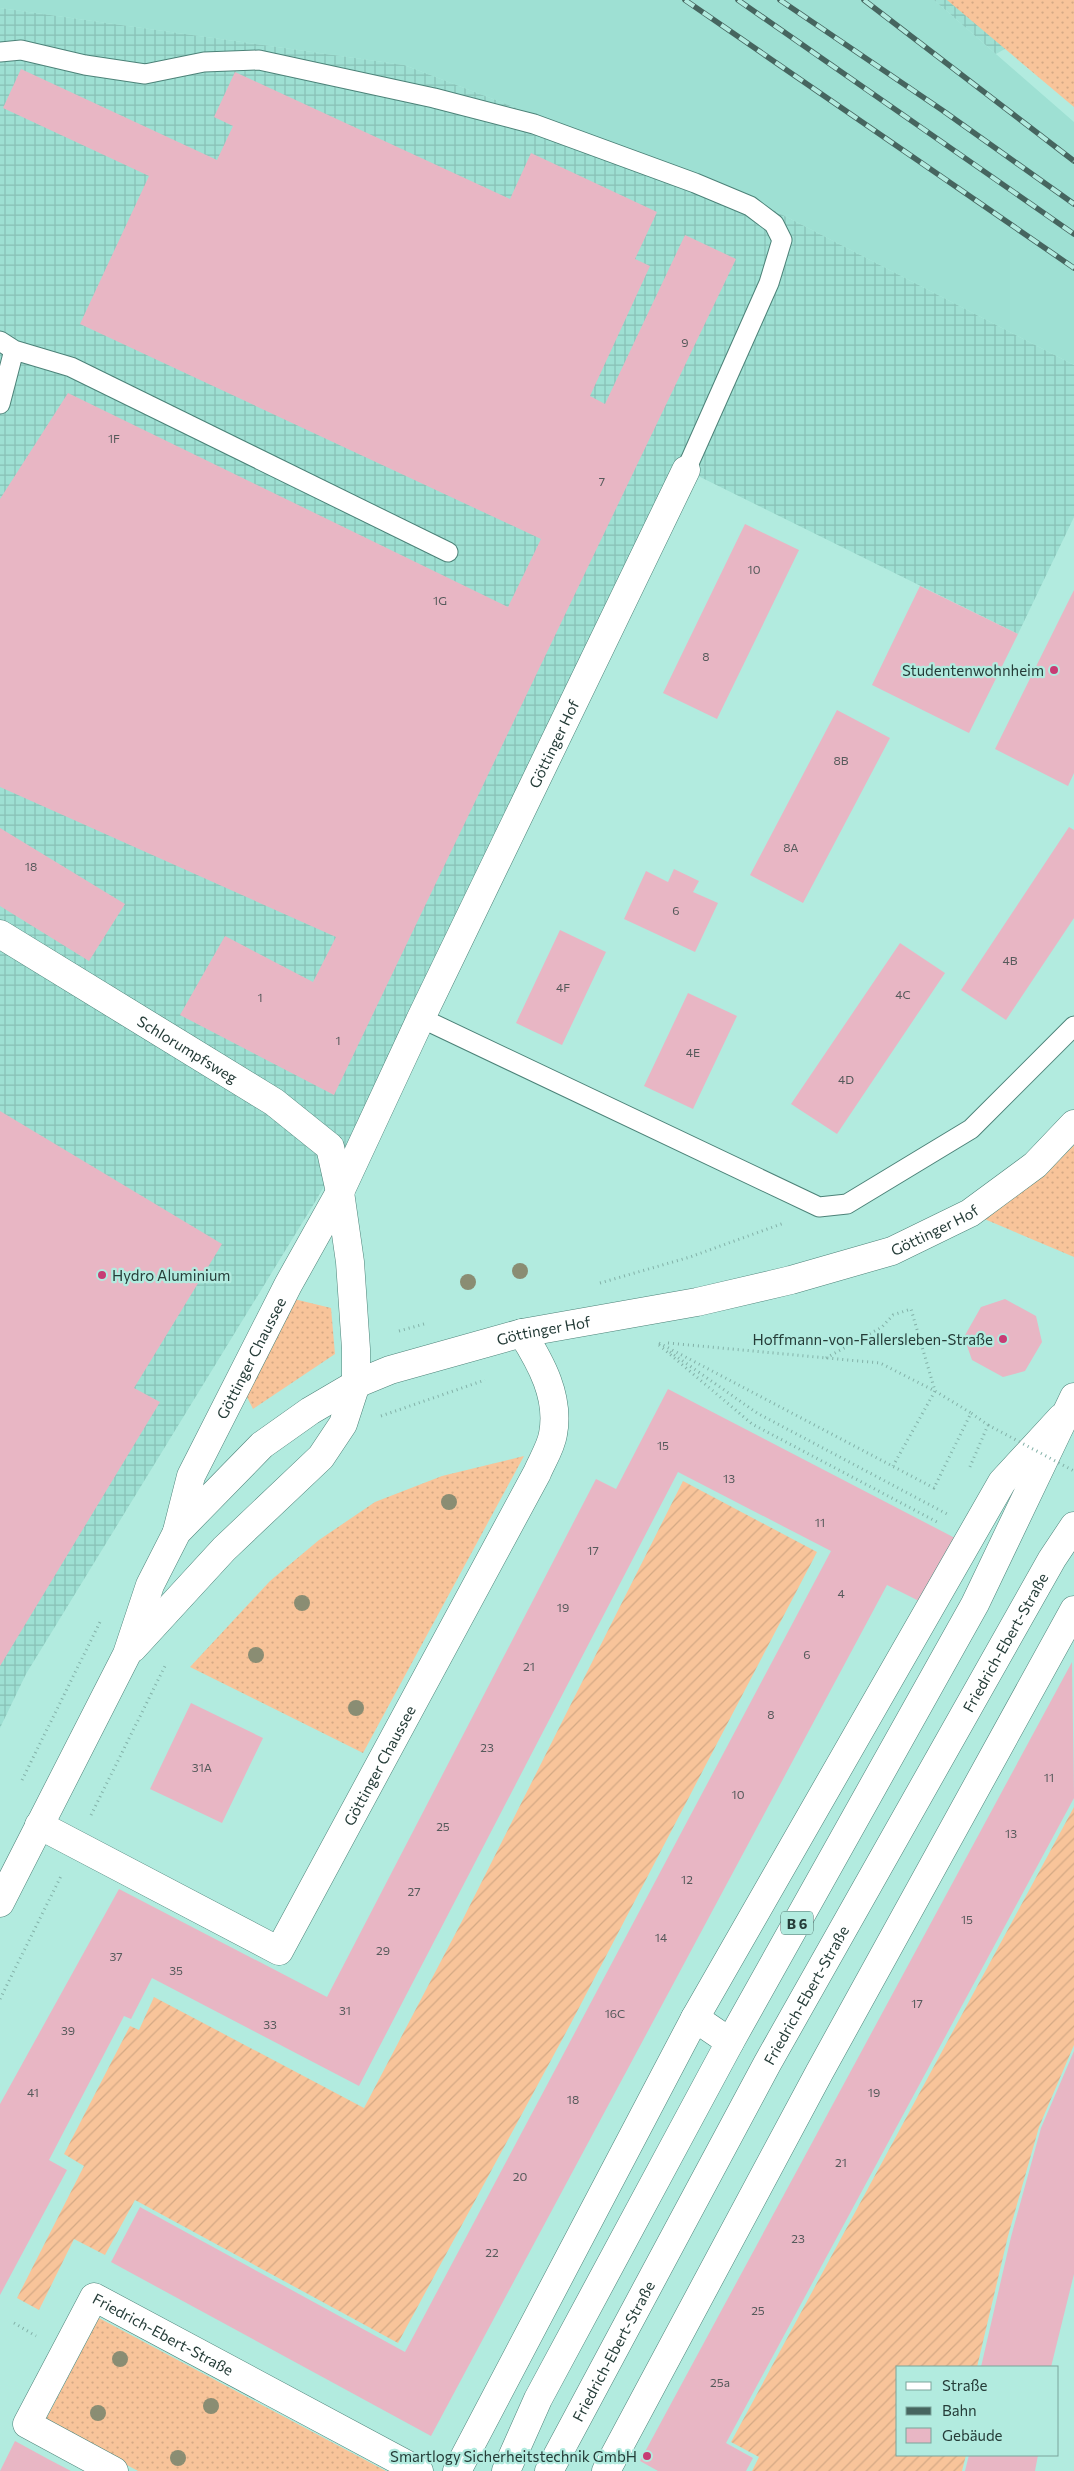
<svg xmlns="http://www.w3.org/2000/svg" width="1074" height="2471" font-family="Commissioner,sans-serif">
  <defs>
    <pattern id="industrial-grid" width="8" height="8" patternUnits="userSpaceOnUse" patternTransform="scale(1.25)"><rect width="8" height="8" fill="#9ee0d3"/><path d="M0 4h8M4 0v8" fill="none" stroke="#88c1b6"/></pattern>
    <pattern id="grass-dots" width="8" height="8" patternUnits="userSpaceOnUse" patternTransform="scale(1.25)"><rect width="8" height="8" fill="#f8c49a"/><path d="M2 2h.1M6 6h.1" fill="none" stroke="#d4a985" stroke-width="1.8" stroke-linecap="round"/></pattern>
    <pattern id="garden-furrows" width="10" height="10" patternUnits="userSpaceOnUse" patternTransform="scale(1.25)"><rect width="10" height="10" fill="#f8c49a"/><path d="M-1 1l2-2M0 10L10 0M9 11l2-2" fill="none" stroke="#d4a985"/></pattern>
  </defs>
  <rect width="100%" height="100%" fill="#b2ebdf"/>
  <!-- built -->
  <path fill="#9ee0d3" d="M0,0H934L1074,122V365L742,194L404,65L0,8Z"/>
  <!-- industrial -->
  <path fill="url(#industrial-grid)" d="M934,0H1074V10L996,54Z
    M0,8L404,65L742,194L1074,365V517L1018,634L686,470L421,1018L315,1202L26,1674L0,1728Z"/>
  <!-- grass -->
  <path fill="url(#grass-dots)" d="M947,0H1074V107Z
    M1074,1145V1257L982,1218L1044,1176Z
    M294,1299L331,1308L335,1354L253,1409L245,1393Z
    M524,1456L363,1753L190,1667L270,1581L319,1540L375,1502L442,1476Z
    M99,2318L386,2471H138L45,2421Z"/>
  <!-- garden -->
  <path fill="url(#garden-furrows)" d="M683,1481L817,1552L570,2025L398,2343L135,2200L105,2255L74,2239L39,2310L17,2298L84,2166L64,2154L130,2026L139,2030L154,1997L364,2108L462,1921Z
    M1074,1807V2045L1039,2127L1008,2236L977,2367H898V2455H966L962,2471H752L759,2457L731,2442Z"/>
  <!-- building -->
  <path fill="#e8b6c4" d="M21,69L217,160L233,126L214,117L235,72L510,199L531,153L657,212L635,259L650,266L590,396L605,404L685,235L736,259L334,1095L180,1015L225,936L313,982L336,937L0,787V499L68,393L508,607L541,539L80,324L149,176L3,108Z
    M745,524L799,550L717,719L663,693Z
    M920,586L1018,634L969,733L872,685Z
    M1074,590V773L1068,786L995,749Z
    M837,710L890,738L803,903L750,875Z
    M1069,827L1074,830V918L1006,1020L961,990Z
    M0,828L125,904L89,961L0,906Z
    M674,869L699,881L693,892L718,903L695,952L624,919L646,871L668,882Z
    M560,930L606,952L562,1045L516,1023Z
    M900,943L945,973L837,1134L791,1104Z
    M688,993L737,1016L693,1109L644,1086Z
    M0,1111L222,1244L134,1388L160,1402L0,1666Z
    M1005,1299L1036,1316L1042,1342L1025,1371L1003,1377L972,1360L964,1337L981,1307Z
    M668,1389L955,1538L921,1602L887,1585L431,2436L111,2262L140,2207L405,2352L831,1551L678,1472L359,2086L152,1978L131,2019L124,2016L49,2160L67,2170L0,2295V2104L119,1889L327,1997L596,1479L616,1489Z
    M1072,1662L1074,1798L726,2443L753,2458L746,2471H658L640,2461Z
    M191,1703L263,1738L222,1823L150,1789Z
    M1074,2051V2274L1051,2367H981L1011,2237L1041,2128Z
    M15,2441L48,2459L71,2471H0Z
    M969,2455H1038L1035,2471H965Z"/>
  <g fill="none" stroke-linecap="round" stroke-linejoin="round">
    <defs>
      <path id="lane" d="M0,52L21,50L85,65L145,74L204,62L259,60L434,98L534,124L695,183L750,206L774,224L782,240L769,283L686,470
        M0,341L14,350L0,404
        M14,350L71,367L448,552
        M421,1018L819,1207L847,1204L971,1129L1074,1026"/>
      <g id="street">
        <path id="s1" d="M0,934L274,1102L330,1147L340,1192L350,1262L356,1349V1384L343,1424L321,1457L224,1549L133,1648"/>
        <path id="s2" d="M177,1531L191,1476L288,1285L340,1192L421,1018L686,470"/>
        <path id="s3" d="M39,1825L279,1951L537,1473C542,1461 551,1447 553,1434C560,1397 541,1363 522,1333"/>
        <path id="s4" d="M0,1903L127,1654L150,1585L177,1532L262,1445L310,1411L356,1384L390,1370L522,1333L697,1302L791,1280L892,1251L970,1213L1035,1165L1074,1124"/>
        <path d="M695,2018L730,2042"/>
        <path id="s5" d="M114,2471L27,2424L94,2297L419,2471"/>
        <path d="M457,2471L695,2018L1002,1482L1061,1418"/>
        <path d="M606,2471L819,2073L1074,1610"/>
      </g>
      <g id="primary">
        <path d="M506,2471L538,2399L730,2042L975,1604L1074,1397"/>
        <path id="s6" d="M549,2471L767,2064L1052,1559L1074,1526"/>
      </g>
    </defs>
    <!-- lane casing -->
    <use href="#lane" stroke="#4c8278" stroke-width="21"/>
    <!-- street casing -->
    <use href="#street" stroke="#4c8278" stroke-width="29"/>
    <!-- primary casing -->
    <use href="#primary" stroke="#4c8278" stroke-width="29"/>
    <!-- path -->
    <path stroke="#83b1a8" stroke-width="3" stroke-dasharray="1 4" stroke-linecap="butt" d="M600,1283L690,1257L784,1223
      M399,1331L424,1324
      M659,1343L934,1488L971,1413L988,1425L969,1469
      M668,1343L880,1363L935,1391L971,1413
      M659,1345L752,1424L939,1523
      M670,1352L757,1413L947,1514
      M826,1358L882,1327L893,1315L911,1309L935,1391L893,1466
      M381,1416L485,1380
      M22,1780L100,1622
      M91,1815L165,1666
      M0,1999L62,1874
      M14,2323L36,2336"/>
    <!-- lane -->
    <use href="#lane" stroke="#fff" stroke-width="19"/>
    <!-- street -->
    <use href="#street" stroke="#fff" stroke-width="28"/>
    <!-- primary -->
    <use href="#primary" stroke="#fff" stroke-width="28"/>
    <defs>
      <path id="rail" d="M685,0L1074,268
        M738,0L1074,234
        M780,0L942,110L1074,204
        M864,0L1074,161"/>
    </defs>
    <!-- rail casing -->
    <use href="#rail" stroke="#46655f" stroke-width="5.5"/>
    <!-- rail -->
    <use href="#rail" stroke="#b2ebdf" stroke-width="4" stroke-dasharray="11" stroke-linecap="butt"/>
    <!-- path-bridge -->
    <path stroke="#83b1a8" stroke-width="3" stroke-dasharray="1 4" stroke-linecap="butt" d="M988,1425L1074,1471"/>
  </g>
  <!-- trees -->
  <g fill="#8a8d73">
    <circle cx="520" cy="1271" r="8"/>
    <circle cx="468" cy="1282" r="8"/>
    <circle cx="449" cy="1502" r="8"/>
    <circle cx="302" cy="1603" r="8"/>
    <circle cx="256" cy="1655" r="8"/>
    <circle cx="356" cy="1708" r="8"/>
    <circle cx="120" cy="2359" r="8"/>
    <circle cx="211" cy="2406" r="8"/>
    <circle cx="98" cy="2413" r="8"/>
    <circle cx="178" cy="2458" r="8"/>
  </g>
  <!-- markers -->
  <g fill="#c73c74" stroke="#b2ebdf" stroke-width="2">
    <circle cx="1054" cy="670" r="5"/>
    <circle cx="102" cy="1275" r="5"/>
    <circle cx="1003" cy="1339" r="5"/>
    <circle cx="647" cy="2456" r="5"/>
  </g>
  <g text-anchor="middle" dominant-baseline="central" stroke-width="4.5" stroke-linejoin="round" paint-order="stroke">
    <!-- number labels -->
    <g font-size="12" fill="#565a5b">
      <text x="685" y="342">9</text>
      <text x="114" y="438">1F</text>
      <text x="602" y="481">7</text>
      <text x="754" y="569">10</text>
      <text x="440" y="600">1G</text>
      <text x="706" y="656">8</text>
      <text x="841" y="760">8B</text>
      <text x="791" y="847">8A</text>
      <text x="31" y="866">18</text>
      <text x="676" y="910">6</text>
      <text x="1010" y="960">4B</text>
      <text x="563" y="987">4F</text>
      <text x="903" y="994">4C</text>
      <text x="260" y="997">1</text>
      <text x="338" y="1040">1</text>
      <text x="693" y="1052">4E</text>
      <text x="846" y="1079">4D</text>
      <text x="663" y="1445">15</text>
      <text x="729" y="1478">13</text>
      <text x="820" y="1522">11</text>
      <text x="593" y="1550">17</text>
      <text x="841" y="1593">4</text>
      <text x="563" y="1607">19</text>
      <text x="807" y="1654">6</text>
      <text x="529" y="1666">21</text>
      <text x="771" y="1714">8</text>
      <text x="487" y="1747">23</text>
      <text x="202" y="1767">31A</text>
      <text x="1049" y="1777">11</text>
      <text x="738" y="1794">10</text>
      <text x="443" y="1826">25</text>
      <text x="1011" y="1833">13</text>
      <text x="687" y="1879">12</text>
      <text x="414" y="1891">27</text>
      <text x="967" y="1919">15</text>
      <text x="661" y="1937">14</text>
      <text x="383" y="1950">29</text>
      <text x="116" y="1956">37</text>
      <text x="176" y="1970">35</text>
      <text x="917" y="2003">17</text>
      <text x="345" y="2010">31</text>
      <text x="615" y="2013">16C</text>
      <text x="270" y="2024">33</text>
      <text x="68" y="2030">39</text>
      <text x="33" y="2092">41</text>
      <text x="874" y="2092">19</text>
      <text x="573" y="2099">18</text>
      <text x="841" y="2162">21</text>
      <text x="520" y="2176">20</text>
      <text x="798" y="2238">23</text>
      <text x="492" y="2252">22</text>
      <text x="758" y="2310">25</text>
      <text x="720" y="2382">25a</text>
    </g>
    <!-- shield labels -->
    <rect fill="#b2ebdf" stroke="#4f706a" stroke-width="1" x="781" y="1911.5" width="32" height="23" rx="4"/>
    <g font-size="14" font-weight="bold" fill="#253c38">
      <text x="797" y="1923">B 6</text>
    </g>
    <!-- poi labels -->
    <g font-size="15" fill="#253c38" stroke="#b2ebdf" text-anchor="end">
      <text x="1044" y="670">Studentenwohnheim</text>
      <text x="112" y="1275" text-anchor="start">Hydro Aluminium</text>
      <text x="993" y="1339">Hoffmann-von-Fallersleben-Straße</text>
      <text x="637" y="2456">Smartlogy Sicherheitstechnik GmbH</text>
    </g>
    <!-- street labels -->
    <g font-size="15" fill="#253c38" stroke="#b2ebdf">
      <text stroke="none"><textPath href="#s2" startOffset="874">Göttinger Hof</textPath></text>
      <text stroke="none"><textPath href="#s1" startOffset="220">Schlorumpfsweg</textPath></text>
      <text stroke="none"><textPath href="#s4" startOffset="1246">Göttinger Hof</textPath></text>
      <text stroke="none"><textPath href="#s4" startOffset="841">Göttinger Hof</textPath></text>
      <text stroke="none"><textPath href="#s2" startOffset="189">Göttinger Chaussee</textPath></text>
      <text stroke="none"><textPath href="#s6" startOffset="946">Friedrich-Ebert-Straße</textPath></text>
      <text stroke="none"><textPath href="#s3" startOffset="482">Göttinger Chaussee</textPath></text>
      <text stroke="none"><textPath href="#s6" startOffset="541">Friedrich-Ebert-Straße</textPath></text>
      <text stroke="none"><textPath href="#s5" startOffset="321">Friedrich-Ebert-Straße</textPath></text>
      <text stroke="none"><textPath href="#s6" startOffset="136">Friedrich-Ebert-Straße</textPath></text>
    </g>
  </g>
  <!-- legend -->
  <rect x="896" y="2366" width="162" height="90" fill="#b2ebdf" stroke="#7aa59c"/>
  <rect x="906" y="2382" width="25" height="8" fill="#ffffff" stroke="#7aa59c"/>
  <text x="942" y="2391" font-size="15" fill="#253c38">Straße</text>
  <rect x="906" y="2407" width="25" height="8" fill="#46655f" stroke="#7aa59c"/>
  <text x="942" y="2416" font-size="15" fill="#253c38">Bahn</text>
  <rect x="906" y="2428" width="25" height="15" fill="#e8b6c4" stroke="#7aa59c"/>
  <text x="942" y="2441" font-size="15" fill="#253c38">Gebäude</text>
</svg>
